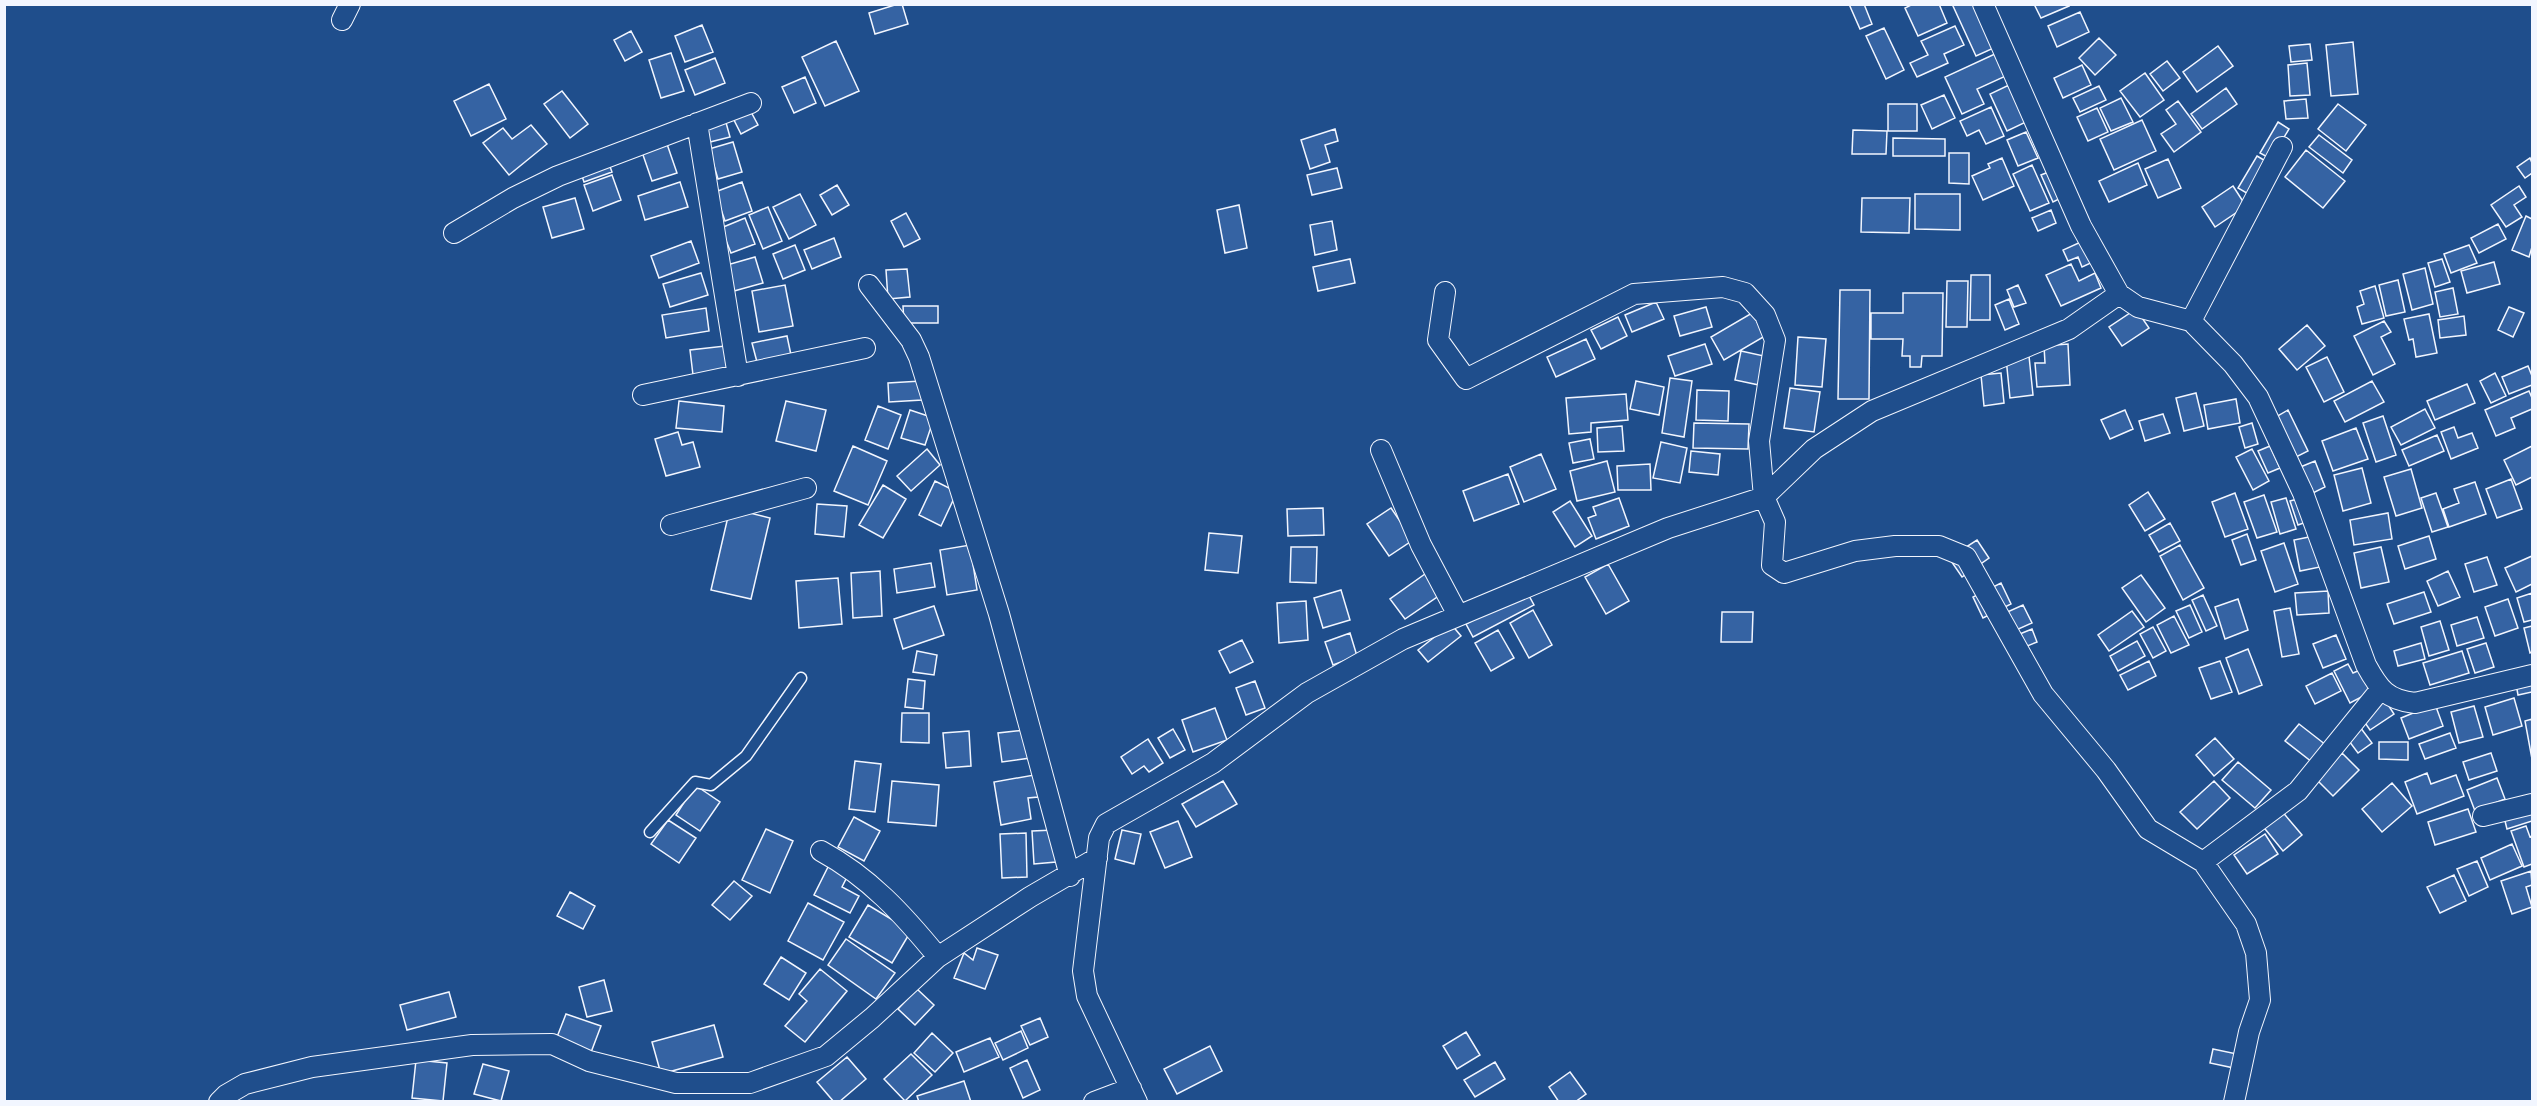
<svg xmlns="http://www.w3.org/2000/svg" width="2537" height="1106" font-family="'Public Sans',sans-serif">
  <rect width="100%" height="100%" fill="#1f4e8c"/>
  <!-- building -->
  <path fill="#3563a3" stroke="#f2f6ff" stroke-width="1.5" d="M898,4H902L908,24L875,34L869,13Z
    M1849,4H1864L1872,24L1860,29Z
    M1913,4H1939L1947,23L1918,36L1905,8Z
    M1956,4H1976L1996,47L1976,56L1953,6Z
    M2034,4H2068L2069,6L2041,18Z
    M2080,12L2089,32L2057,47L2048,26Z
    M702,25L713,52L685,62L675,36Z
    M1955,26L1964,45L1944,54L1948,63L1917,77L1910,63L1928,55L1921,41Z
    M1884,28L1904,70L1886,79L1866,36Z
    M631,31L642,52L625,61L614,40Z
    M2099,38L2116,55L2095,75L2079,58Z
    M836,41L859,91L825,106L802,57Z
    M2353,42L2358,94L2331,96L2326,45Z
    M2310,44L2312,60L2291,62L2289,46Z
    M2218,46L2233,66L2197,92L2183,72Z
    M671,53L684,91L661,98L649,60Z
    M1997,53L2008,75L1977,89L1984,104L1962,114L1945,77Z
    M715,58L725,83L695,95L685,70Z
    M2167,61L2180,78L2163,91L2150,74Z
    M2307,63L2310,95L2290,96L2288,65Z
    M2082,65L2091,85L2063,98L2054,78Z
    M2145,73L2164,100L2140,117L2120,91Z
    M805,77L816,103L794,113L782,87Z
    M489,84L506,119L471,136L454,101Z
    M2009,85L2026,122L2007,131L1990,94Z
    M2099,86L2106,100L2080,112L2073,98Z
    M2226,88L2237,104L2202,129L2191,114Z
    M562,91L588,124L570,138L544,104Z
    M1944,95L1955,118L1932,129L1921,105Z
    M2121,98L2133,122L2111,131L2100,108Z
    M2306,99L2308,118L2286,119L2284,101Z
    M2178,101L2201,132L2174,152L2161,134L2176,124L2166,110Z
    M1888,104H1917V131H1888Z
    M2338,104L2366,125L2346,151L2318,129Z
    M1991,107L2004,136L1986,144L1979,130L1967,136L1960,121Z
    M2097,108L2108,132L2088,141L2077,117Z
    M750,110L758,125L741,134L733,118Z
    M725,119L730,137L710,142L705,125Z
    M2142,120L2156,151L2114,170L2100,139Z
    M2278,122L2289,129L2271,159L2260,153Z
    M531,125L547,144L509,175L483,143L503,128L512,139Z
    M1335,129L1338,141L1325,145L1330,162L1310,169L1301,140Z
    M1853,130L1887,131L1886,154H1852Z
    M2026,132L2038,158L2018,166L2007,140Z
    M2319,135L2352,160L2343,173L2309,147Z
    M1893,138L1945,139V156H1893Z
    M733,142L742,172L718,179L709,149Z
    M667,144L677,173L652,181L642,152Z
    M2306,150L2345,181L2323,208L2285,177Z
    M1949,153H1969V184L1949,183Z
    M2257,156L2269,163L2250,195L2238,188Z
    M2002,158L2014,186L1983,200L1972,176L1990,168L1988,164Z
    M2530,158L2532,163V173L2525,178L2517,167Z
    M2168,159L2181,188L2158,198L2145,169Z
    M608,161L612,172L584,182L580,170Z
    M2138,163L2147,185L2109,202L2099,181Z
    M2032,165L2049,203L2030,211L2013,174Z
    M1337,168L1342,188L1312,195L1307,175Z
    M2051,171L2063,197L2053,202L2041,175Z
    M612,175L621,200L593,211L584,185Z
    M680,182L688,207L645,220L638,196Z
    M742,182L752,211L725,221L715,192Z
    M837,185L849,205L832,215L820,195Z
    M2233,186L2246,206L2215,227L2202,207Z
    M2519,186L2526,197L2514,205L2522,217L2506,227L2491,205Z
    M800,194L816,225L789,239L773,207Z
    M1915,194H1960V230L1915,229Z
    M575,198L584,229L552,238L543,207Z
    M1862,198H1910L1909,233L1861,232Z
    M1239,205L1247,248L1225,253L1217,210Z
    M768,207L782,241L763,249L749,215Z
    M2051,210L2056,223L2038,231L2032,218Z
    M906,213L920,239L904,247L891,221Z
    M2526,216L2532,219V247L2529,257L2512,250Z
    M745,218L755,244L731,253L721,228Z
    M1332,221L1337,250L1315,255L1310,225Z
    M2498,224L2506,239L2479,253L2471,238Z
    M834,238L841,257L812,269L804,250Z
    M691,241L699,263L659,278L651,256Z
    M2083,241L2093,262L2082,267L2078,257L2068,261L2063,250Z
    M795,245L805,270L783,279L773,254Z
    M2469,245L2477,263L2451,273L2444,254Z
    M755,257L763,283L734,291L727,265Z
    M1350,259L1355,283L1318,291L1313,267Z
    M2442,259L2450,282L2435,287L2428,263Z
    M2494,262L2500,284L2467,293L2461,271Z
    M2071,264L2079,281L2095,273L2101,288L2061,306L2046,275Z
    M2425,268L2433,304L2412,310L2403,274Z
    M907,269L910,297L888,299L886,270Z
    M701,273L708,295L670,307L663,284Z
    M1971,275H1990V320H1970Z
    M2398,280L2405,312L2386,316L2379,285Z
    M1947,281H1968L1967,327H1946Z
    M785,285L793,326L759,332L752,291Z
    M2018,285L2026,303L2014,307L2007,290Z
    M2375,286L2384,318L2362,324L2357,307L2364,304L2360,291Z
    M2453,288L2458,314L2440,317L2435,292Z
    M1840,290H1870L1869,399H1838Z
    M1903,293H1943L1942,356H1922L1921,367H1910V356H1902L1903,339H1871V313H1903Z
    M2009,299L2019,324L2005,330L1995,305Z
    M1656,302L1664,319L1632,332L1625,315Z
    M903,306H938V323H904Z
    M1706,307L1712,327L1680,336L1674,316Z
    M2509,307L2524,313L2513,337L2498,330Z
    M706,308L709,331L666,338L662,315Z
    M2136,309L2149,328L2122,346L2109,327Z
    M1752,313L1765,336L1724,360L1711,337Z
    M2429,314L2437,353L2416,357L2413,339L2409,340L2404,319Z
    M2464,316L2466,335L2440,338L2438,320Z
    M1618,317L1627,336L1601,349L1591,330Z
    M2384,321L2391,332L2381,337L2395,364L2373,375L2354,336Z
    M2307,325L2325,346L2297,370L2279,349Z
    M787,336L791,355L757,362L752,343Z
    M1798,337L1826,339L1822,387L1795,385Z
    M1586,339L1595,359L1556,377L1547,357Z
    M1705,344L1712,364L1675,376L1668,356Z
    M2068,344L2070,385L2037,387L2035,363H2045L2044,346Z
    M725,346L728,371L693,375L690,350Z
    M1741,351L1764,356L1759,385L1735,380Z
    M2029,356L2033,395L2010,398L2006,358Z
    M2327,357L2344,392L2324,402L2306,367Z
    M2528,366L2532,376V385L2509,394L2502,377Z
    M2001,373L2004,403L1984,406L1981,375Z
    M2495,373L2506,396L2491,403L2480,381Z
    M1670,378L1692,381L1684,437L1662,433Z
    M921,381L922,400L889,402L888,383Z
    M1636,381L1664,387L1659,415L1630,409Z
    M2372,381L2384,402L2345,422L2334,401Z
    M2467,384L2475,403L2435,420L2427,401Z
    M1790,388L1820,392L1814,432L1784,428Z
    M1697,390L1729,391L1728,421L1696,420Z
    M2529,391L2532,398V409L2511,418L2515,428L2496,436L2485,410Z
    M2196,393L2204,426L2184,431L2176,398Z
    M1626,394L1628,420L1591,423V432L1569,434L1566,398Z
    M2236,399L2240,423L2208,429L2204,405Z
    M679,401L724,406L722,432L676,428Z
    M786,401L826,410L816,451L776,441Z
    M878,406L901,415L888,449L865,440Z
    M2425,409L2435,428L2401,445L2391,427Z
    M910,410L934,418L925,445L901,438Z
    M2125,410L2133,429L2110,439L2101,420Z
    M2288,410L2308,451L2294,458L2274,418Z
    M2163,414L2170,433L2145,441L2139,421Z
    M2383,416L2396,455L2376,462L2363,423Z
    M1694,423L1749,424L1748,449L1693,448Z
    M2252,423L2258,444L2245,448L2239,427Z
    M1622,426L1624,451L1598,452L1597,428Z
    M2454,427L2458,438L2472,433L2478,448L2451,459L2441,432Z
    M2356,428L2368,459L2333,471L2322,441Z
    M678,432L682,445L693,442L700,467L666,476L655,439Z
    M2437,435L2444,451L2409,466L2402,450Z
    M1590,439L1594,459L1573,463L1569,443Z
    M1661,442L1687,448L1680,483L1653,478Z
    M853,446L887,461L868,505L834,491Z
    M2270,446L2280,468L2268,473L2258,451Z
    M2532,446V477L2516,485L2504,460Z
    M927,449L940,465L911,491L897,476Z
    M2252,449L2269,481L2253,490L2236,457Z
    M1691,451L1720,454L1718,475L1689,472Z
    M1541,454L1556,489L1524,502L1510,467Z
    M1607,461L1615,492L1577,501L1570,471Z
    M2315,461L2325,487L2309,495L2298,468Z
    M1650,464L1651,490H1618L1617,466Z
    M2362,468L2371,503L2343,511L2334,475Z
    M2411,469L2422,508L2396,516L2384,477Z
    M1508,474L1519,504L1474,521L1463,491Z
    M2511,479L2522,509L2497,518L2486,489Z
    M935,481L957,492L941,526L919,515Z
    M2475,482L2486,514L2449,527L2443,509L2459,503L2454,489Z
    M883,485L906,499L883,538L859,525Z
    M2148,492L2165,519L2145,531L2129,505Z
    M2235,493L2248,529L2225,537L2212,502Z
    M2436,493L2448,527L2432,532L2421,498Z
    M2264,495L2277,532L2257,538L2244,502Z
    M1619,498L1629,526L1596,539L1588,518L1596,515L1593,507Z
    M2286,498L2296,529L2280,534L2271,502Z
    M2301,498L2309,521L2298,525L2290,501Z
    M1570,501L1592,536L1575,547L1553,512Z
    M817,504L847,506L844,537L815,534Z
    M730,508L770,518L751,599L711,590Z
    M1323,508L1324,535L1288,536L1287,509Z
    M1391,508L1413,540L1389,556L1367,524Z
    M2388,513L2392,539L2354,545L2350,520Z
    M2170,523L2180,541L2159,552L2149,535Z
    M1209,533L1242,536L1238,573L1205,570Z
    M2247,534L2256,560L2241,565L2232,540Z
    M2314,536L2320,567L2300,571L2294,540Z
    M2429,536L2436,559L2405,569L2398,546Z
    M1977,540L1989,558L1962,577L1949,558Z
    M2284,543L2298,584L2275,592L2261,551Z
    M970,545L977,590L947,595L940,550Z
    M2180,545L2204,588L2183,600L2160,556Z
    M1291,547H1317L1316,583L1290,582Z
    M2381,547L2389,582L2361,588L2354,553Z
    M2532,556V584L2516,592L2505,568Z
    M2487,557L2497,585L2474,592L2465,564Z
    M931,563L935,587L897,593L894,569Z
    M1608,564L1629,601L1606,614L1585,577Z
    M880,571L882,616L853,618L851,573Z
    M2448,571L2460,597L2438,606L2427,581Z
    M1425,574L1440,595L1405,619L1390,599Z
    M2141,575L2165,608L2146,622L2122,588Z
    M838,578L842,624L799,628L796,581Z
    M2001,583L2011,604L1983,618L1973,597Z
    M1341,590L1350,620L1323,628L1314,598Z
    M2328,591L2329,613L2297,615L2295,593Z
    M1527,592L1534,605L1473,637L1466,624Z
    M2424,592L2431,612L2394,624L2387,604Z
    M2532,593V620L2524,622L2517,598Z
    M2203,595L2217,626L2206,631L2192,600Z
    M2238,599L2248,630L2225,639L2215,607Z
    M2508,599L2518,628L2495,636L2485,607Z
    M1306,601L1308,640L1279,643L1277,603Z
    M2023,605L2032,623L2005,635L1996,617Z
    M2190,605L2202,632L2189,638L2176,611Z
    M934,606L944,635L903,649L894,619Z
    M2290,608L2299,654L2282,657L2274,611Z
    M1533,610L1552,645L1529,658L1510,623Z
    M2132,611L2144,627L2109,651L2098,635Z
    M1722,612H1753L1752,642H1721Z
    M2174,616L2189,645L2171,653L2157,625Z
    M2477,617L2484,638L2457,646L2451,625Z
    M2440,621L2449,650L2429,656L2421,627Z
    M1451,624L1461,636L1428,662L1418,650Z
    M2532,626V652L2530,653L2524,628Z
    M2153,627L2166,651L2153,658L2140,634Z
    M2032,629L2037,642L2010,653L2005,640Z
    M1498,630L1514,658L1491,671L1475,643Z
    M1350,633L1357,656L1333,665L1325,642Z
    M2336,635L2346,659L2323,668L2313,644Z
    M1242,640L1253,662L1230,673L1219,651Z
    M2137,641L2145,656L2118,671L2110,656Z
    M2421,643L2425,659L2398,666L2394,651Z
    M2486,643L2494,667L2475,673L2467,649Z
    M2248,649L2262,685L2239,694L2226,658Z
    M917,651L937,655L934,675L913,672Z
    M2462,651L2469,673L2430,685L2423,663Z
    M2149,661L2156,676L2128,690L2120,675Z
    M2220,661L2232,692L2211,699L2199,668Z
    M2348,664L2353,673L2360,670L2371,692L2350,703L2334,671Z
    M2332,673L2341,691L2315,704L2306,686Z
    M908,679L925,681L923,709L905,707Z
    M2532,680V692L2518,695L2516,684Z
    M1255,681L1265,708L1246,715L1236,688Z
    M2514,698L2522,726L2493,735L2485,707Z
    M2385,700L2394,714L2370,730L2361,717Z
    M2435,704L2443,726L2409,739L2401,718Z
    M2474,706L2483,737L2459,743L2451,712Z
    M1215,708L1227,740L1193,752L1182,720Z
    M902,713H929V743L901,742Z
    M2532,719V759L2525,721Z
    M2299,724L2326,745L2312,762L2285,741Z
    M2360,727L2372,743L2358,753L2346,737Z
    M1173,729L1185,750L1170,758L1158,738Z
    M1026,730L1030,758L1002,762L998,733Z
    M969,731L971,766L946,768L943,733Z
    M2450,733L2456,748L2425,759L2419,744Z
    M2215,738L2234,759L2214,776L2196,755Z
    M1148,739L1163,763L1149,772L1144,766L1132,774L1121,757Z
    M2379,742H2408V760L2379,759Z
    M2342,753L2359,770L2333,796L2317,780Z
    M2491,753L2497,771L2469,780L2463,762Z
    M855,761L881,764L875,812L849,809Z
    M2238,762L2271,790L2255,808L2222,780Z
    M2427,773L2431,784L2456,775L2464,796L2417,814L2405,782Z
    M1034,775L1038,797L1028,798L1031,819L1001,825L994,782Z
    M2497,778L2505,799L2475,811L2467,790Z
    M892,781L939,785L936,826L888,822Z
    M1223,781L1237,804L1196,827L1182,804Z
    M2214,781L2230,798L2197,829L2180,812Z
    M2392,783L2412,806L2382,832L2362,809Z
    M695,785L720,802L700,831L676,815Z
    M2280,809L2302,835L2283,851L2261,824Z
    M2468,809L2476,832L2435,845L2428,822Z
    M2532,809V821L2507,829L2504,817Z
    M854,817L880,831L864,861L838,847Z
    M668,820L696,838L679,863L651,844Z
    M1178,821L1192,857L1165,868L1150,832Z
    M2526,826L2530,837L2532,836V864L2524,867L2511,831Z
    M766,829L793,841L770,893L742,880Z
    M1054,830L1056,862L1034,864L1032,831Z
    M1122,830L1141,834L1134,864L1115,859Z
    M1026,833L1027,877L1002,878L1000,834Z
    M2265,834L2278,854L2247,874L2234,855Z
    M2512,844L2522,866L2490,880L2481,858Z
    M2477,861L2488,887L2469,896L2457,869Z
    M829,865L848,875L842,887L859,896L850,913L814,895Z
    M2531,871L2532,885L2526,887L2532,907L2512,914L2501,881Z
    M2454,875L2466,901L2440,913L2427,887Z
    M734,881L752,896L730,920L712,905Z
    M570,892L595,906L583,929L557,916Z
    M808,903L844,922L823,960L788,941Z
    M868,905L911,931L892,963L849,937Z
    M846,939L895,973L876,999L828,965Z
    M977,948L998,955L985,989L954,978L964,953L973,960Z
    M781,957L806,973L789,1000L764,984Z
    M820,969L847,991L805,1042L785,1026L807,1001L799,994Z
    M604,980L612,1011L587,1017L579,987Z
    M917,989L934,1005L915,1025L898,1009Z
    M449,992L456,1017L407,1030L400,1005Z
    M566,1014L601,1026L590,1055L555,1042Z
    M1040,1018L1048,1037L1030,1045L1021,1026Z
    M714,1025L723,1057L661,1074L652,1042Z
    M1021,1031L1028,1048L1003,1060L995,1043Z
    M1466,1032L1480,1055L1457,1069L1443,1046Z
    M932,1033L953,1053L935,1072L914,1053Z
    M990,1038L999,1057L964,1072L956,1052Z
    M1210,1046L1222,1071L1177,1094L1164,1069Z
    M2213,1049L2237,1054L2234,1068L2210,1063Z
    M911,1054L932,1075L905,1101L884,1079Z
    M847,1057L866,1079L839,1102H834L817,1082Z
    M416,1060L447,1063L443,1101L412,1098Z
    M1027,1060L1040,1090L1023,1098L1010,1068Z
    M1495,1062L1505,1079L1475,1097L1464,1080Z
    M483,1064L509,1071L501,1101L474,1094Z
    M1570,1072L1586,1094L1575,1102H1559L1549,1087Z
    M964,1081L971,1102H919L917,1096Z"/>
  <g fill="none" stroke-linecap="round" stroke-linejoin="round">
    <defs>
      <path id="lane" d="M650,832L695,782L711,785L746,756L801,678"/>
      <path id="street" d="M1983,4L2081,226L2119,294L2138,307L2191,321L2233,364L2258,397L2303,493L2366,665C2379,689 2387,700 2415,703L2532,675
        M342,20L350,4
        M697,123L738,376
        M454,233L513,198L558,176L751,103
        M869,285L911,340L919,357L999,614L1070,876
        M1445,292L1438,340L1466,379L1634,294L1723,287L1745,293L1765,315L1775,340L1759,441L1764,497L1775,522L1772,565L1784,573L1855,551L1895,546H1939L1966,557L2043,694L2106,770L2148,829L2203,862L2246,924L2256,953L2260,1000L2249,1032L2234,1102
        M2191,321L2282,147
        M643,395L865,348
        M1381,450L1421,545L1458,615
        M671,525L806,488
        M2483,816L2532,804
        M821,851C869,877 903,914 938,957
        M2203,862L2298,791L2380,690
        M219,1102L226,1095L245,1084L312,1067L472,1045L552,1044L589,1061L676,1083H750L826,1056L872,1018L938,957L1030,897L1097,858
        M1094,1102L1131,1088
        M1137,1102L1087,996L1083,971L1099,838L1106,824L1213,763L1307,693L1403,639L1668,528L1764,497L1814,449L1872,411L2069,329L2119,294"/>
    </defs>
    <!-- lane casing -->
    <use href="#lane" stroke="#f2f6ff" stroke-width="13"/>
    <!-- street casing -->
    <use href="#street" stroke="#f2f6ff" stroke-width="22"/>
    <!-- lane -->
    <use href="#lane" stroke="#1f4e8c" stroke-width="10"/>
    <!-- street -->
    <use href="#street" stroke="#1f4e8c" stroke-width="20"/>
  </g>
  <!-- border -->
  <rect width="2537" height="1106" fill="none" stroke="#f2f6ff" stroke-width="12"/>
</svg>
